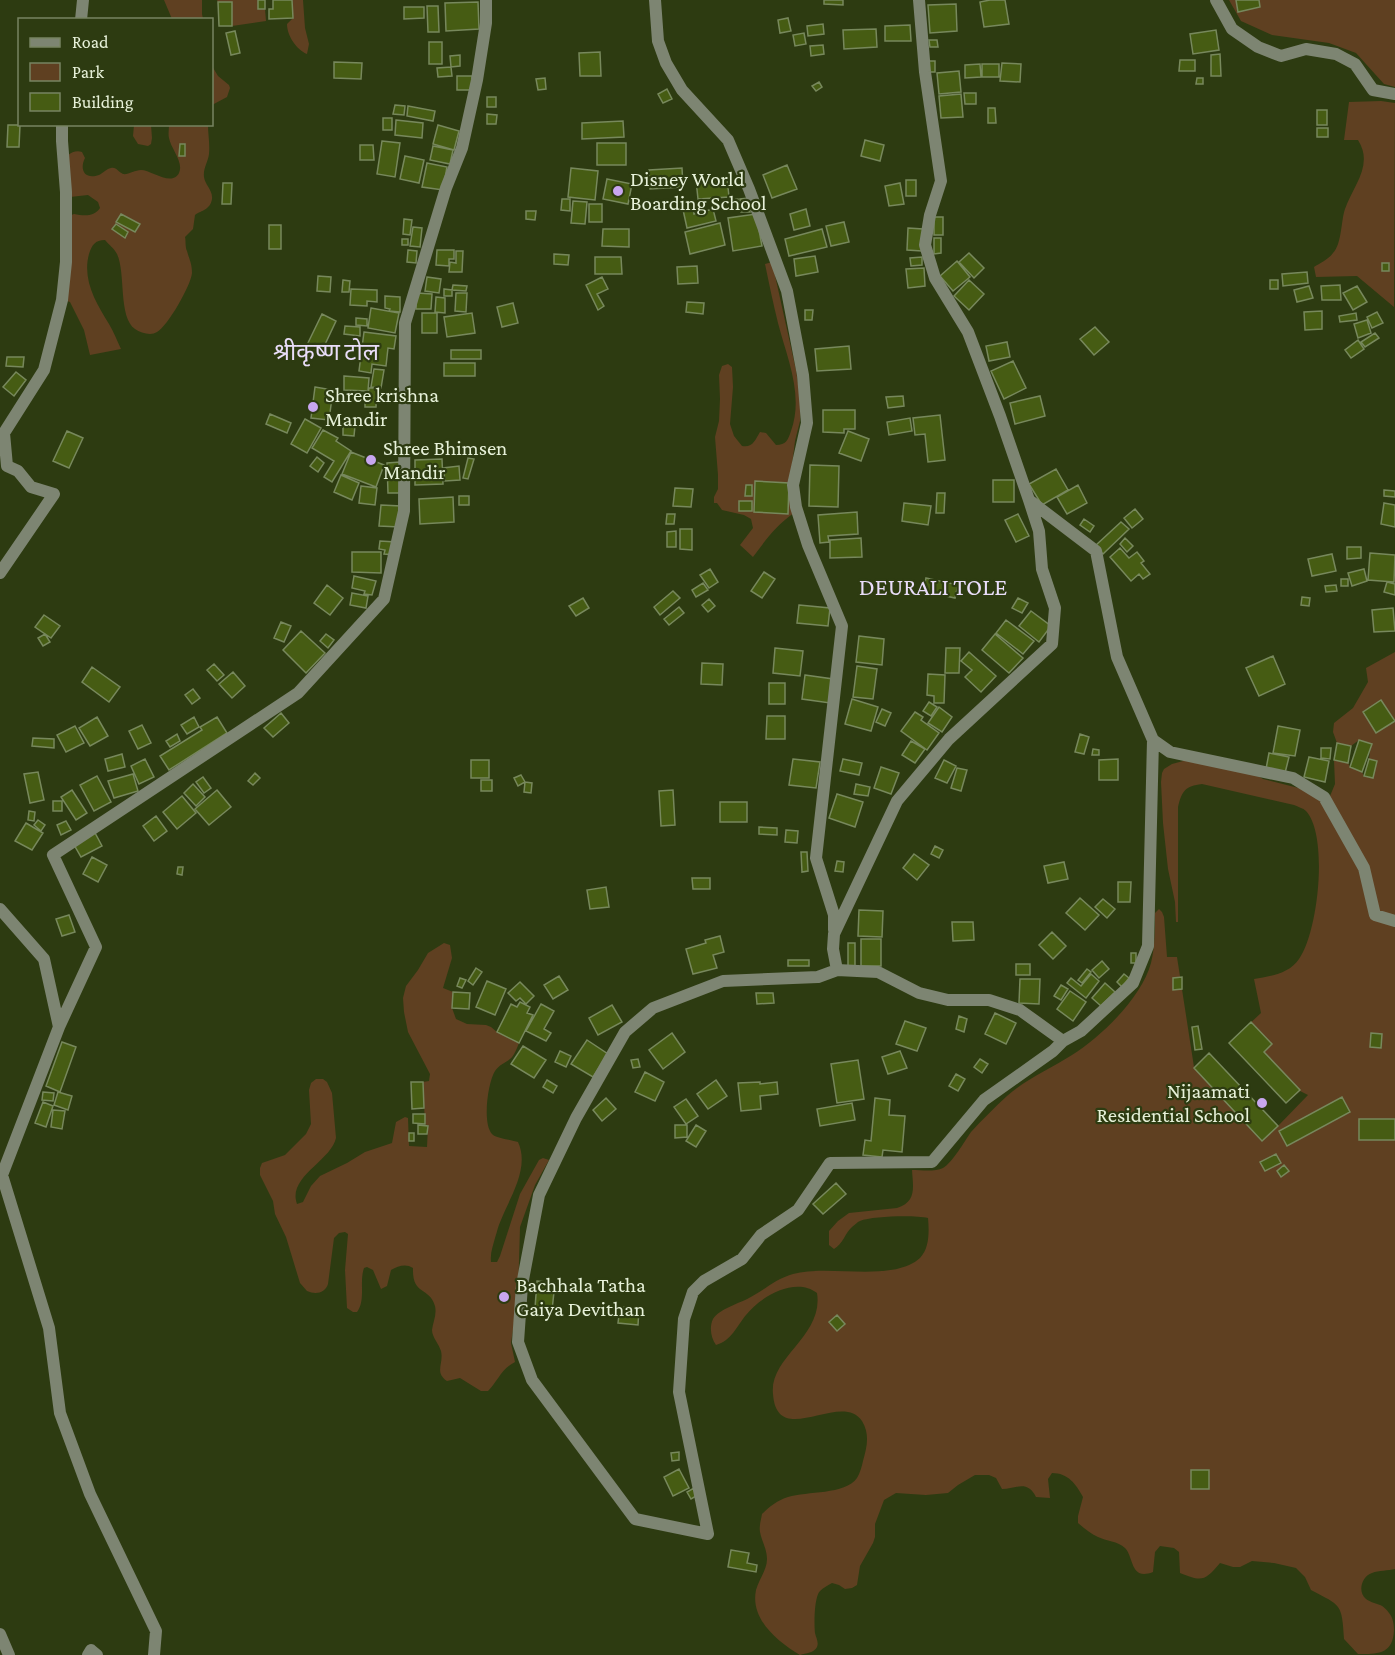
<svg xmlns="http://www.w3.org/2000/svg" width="1395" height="1655" font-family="'Crimson Pro','Noto Sans Devanagari',serif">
  <rect width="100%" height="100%" fill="#2d3b11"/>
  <!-- green -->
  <path fill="#5f4021" d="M164,0H202V14L203,19H172Z
    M217,0H258V9H265L266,21L232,26V2H218Z
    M292,0H303L305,28L309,44L307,54C297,50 287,36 287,24L293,18Z
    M1229,0H1395V87L1384,84L1356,53L1329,43L1272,35L1241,21Z
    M212,66L218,76L229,85L230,88L227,97L212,105Z
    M1381,101L1395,103L1394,307L1357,276L1316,277L1314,267C1320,263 1329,259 1333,253C1342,244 1341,220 1345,209C1353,186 1374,165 1358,140H1344L1349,102Z
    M134,125H151L152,138L151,144L148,146L138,144L133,136Z
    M169,125H208C208,134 210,144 209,154C208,162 203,168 204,177C205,185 213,190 212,199C210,210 202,210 195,215L193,229L185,237C186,241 185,247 187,251C189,259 192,263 192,273C191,285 168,326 157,332C151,336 141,333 135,329C118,317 126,273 117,254C114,248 109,245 105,240C95,240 92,245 89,254C82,280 96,303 109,324C114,332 117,341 121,349L90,355L84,330L70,302L67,301L69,216L74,214C84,216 94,217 100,208L98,202L88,195L70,197L68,155C72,152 77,150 82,152L85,158C79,170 85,180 99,175C103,173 106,169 111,168C117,167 118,172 123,174C128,175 135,170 141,170C151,170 172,187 179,173C184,162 171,149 169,138C168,134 169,129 169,125Z
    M772,262L796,370L801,405L800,421L795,441L791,473L794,513C776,525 765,541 753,557L740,545L753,528L751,519L744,515L722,510L717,503H714V497L718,489V475L715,437L719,421L720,399L719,375L722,366L728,364L732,367L733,387L730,424L734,436L742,446C753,448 755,440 760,432L766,433L776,445C786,445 788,440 791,431C804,395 787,358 778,323C773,303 769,283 765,264Z
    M1395,652V1569C1388,1571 1379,1570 1372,1573C1362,1576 1357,1592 1366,1599C1374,1605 1382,1602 1389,1613C1393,1617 1394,1625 1394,1630C1393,1655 1377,1654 1358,1654L1344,1639C1342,1603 1341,1606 1311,1590L1305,1577L1296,1568L1274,1563L1252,1561L1240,1567H1233L1220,1563C1205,1581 1202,1582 1180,1573L1179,1552L1174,1548L1160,1546L1155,1552L1153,1572C1130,1581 1134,1557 1125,1548C1118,1541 1106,1541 1098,1537C1091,1534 1084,1528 1078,1523V1516L1083,1497C1076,1484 1068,1473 1052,1473L1048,1479L1050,1498L1036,1497C1027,1479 1016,1489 1002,1489L996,1478L989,1475H975L958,1485L948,1493L926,1495L896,1493L884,1500L875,1524V1537L873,1543L860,1566L857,1585L852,1588L845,1589L839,1585L832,1583C828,1585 823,1588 820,1591C814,1597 814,1625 815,1633C816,1638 819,1642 817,1647C814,1653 806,1653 800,1655C777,1641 750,1619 756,1590C759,1579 767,1570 767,1559C767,1549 762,1542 760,1532C759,1526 761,1520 762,1514C769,1507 778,1500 788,1497C807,1491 845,1495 857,1478C860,1473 862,1466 863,1461C867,1447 870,1434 862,1421C841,1390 777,1450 773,1394C769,1357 824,1336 817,1293C795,1276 760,1297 746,1315C737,1326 731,1341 716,1345C711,1338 709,1327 713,1319C719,1309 740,1303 749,1298C765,1290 775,1279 793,1274C829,1264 892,1283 920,1258C930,1248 929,1230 928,1218C915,1215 872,1216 860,1221C857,1222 855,1225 852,1227C845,1233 843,1244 834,1249L829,1245V1231L838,1221L849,1213L897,1208C917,1202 913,1187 912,1170C921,1170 935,1172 943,1168C953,1162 964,1142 971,1132C982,1120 995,1107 1007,1096C1026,1079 1050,1069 1072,1055C1101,1037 1142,997 1151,963C1155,947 1155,930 1155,913L1159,909L1162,912L1164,917L1167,957H1177L1194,1067L1209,1053L1278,1126L1308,1095L1300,1091L1286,1103L1229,1043L1261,1013L1254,979C1270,976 1289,974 1299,959C1318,933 1329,836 1306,811C1303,808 1298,807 1294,805L1202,784C1185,786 1182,791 1178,807V922H1176L1175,902L1168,869L1163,823L1161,782L1162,773L1164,769L1172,764L1187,760L1248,770L1263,779L1330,796L1335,784L1334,760L1348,763L1350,767L1362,772L1364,776L1372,778L1377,761L1369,759L1371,745L1359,740L1351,746L1337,743L1333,732L1334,723L1353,708L1368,682L1366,668Z
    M444,943L450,945L452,958L443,988L453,992L452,1008L456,1019L467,1024L486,1025L491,1027L497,1032L519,1043C517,1048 514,1056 510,1059C505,1063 499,1065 495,1071C488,1082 482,1123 492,1134C495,1138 512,1140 518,1142C530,1168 510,1197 501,1220C498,1226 497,1232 495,1238C493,1246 490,1253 491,1262H497L500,1256L520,1194L539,1160L543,1158L549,1160L535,1185L520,1227L518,1296L511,1343L515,1362C501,1369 498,1381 488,1391H481L460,1378L447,1381C434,1372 444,1364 441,1351C439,1344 432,1337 432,1330C433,1322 437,1315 435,1306C429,1286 412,1296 413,1268C406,1263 398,1266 391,1270L387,1286L381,1289L373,1270L367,1267L364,1268C359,1282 366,1300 357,1312H353L347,1308L345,1270L348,1234L345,1232L339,1233L334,1238L328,1284C325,1293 316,1295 307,1291L300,1283L286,1237L275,1214L273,1201L260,1175V1168L262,1163L285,1155L306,1134L311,1124L309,1090L311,1083L316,1079H323L327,1082L332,1093L336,1138C331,1161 287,1177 297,1204L303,1202L311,1186L320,1176L347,1163L365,1152L392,1143L396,1122L405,1117L408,1118L409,1146L427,1147L428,1126L425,1124L423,1082L429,1081L430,1074L408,1032L404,1012L403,998L406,986L418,970L428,953Z"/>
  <!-- building -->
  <path fill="#465c13" stroke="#77885c" stroke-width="1.5" d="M258,0H265V9H258Z
    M273,0H292L293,18L269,19V9H273Z
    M824,0H843V5L824,4Z
    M990,0H1005L1009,24L984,27L980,2Z
    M1236,0H1259L1260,7L1238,12Z
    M218,2H232V26H219Z
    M478,2L479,29L446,31L445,3Z
    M956,4L957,31L930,33L928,5Z
    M427,6H438L439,32H428Z
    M404,7H424V18L404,19Z
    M788,18L791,31L780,33L778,20Z
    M823,24L824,34L808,36L807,26Z
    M910,25L911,41H885V26Z
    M876,29L877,47L844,49L843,30Z
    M1216,30L1219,50L1193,54L1190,34Z
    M235,31L240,53L231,55L226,33Z
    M804,33L806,44L795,46L793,35Z
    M929,40H937L938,47H930Z
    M429,42H442V64H429Z
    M823,45L824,54L811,56L810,46Z
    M600,52L601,76H580L579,53Z
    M1220,54L1221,76H1211V55Z
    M460,55V66L451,67L450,56Z
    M1180,60H1195V71H1179Z
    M929,61H935V72H929Z
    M334,62L362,63L361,79L334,78Z
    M1002,63L1021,64L1020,82L1000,81Z
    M980,64L981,77L965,78V65Z
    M982,64H999V77H982Z
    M451,67L452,76L438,77L437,68Z
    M959,71L961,92L939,94L937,73Z
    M457,76H472V90H457Z
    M545,78L546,89L538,90L536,79Z
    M1197,78H1203V84H1196Z
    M819,82L822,87L816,91L812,86Z
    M667,89L672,99L663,103L658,94Z
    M964,93H976V104H965Z
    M961,94L963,117L941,118L939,96Z
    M487,97H496V107H487Z
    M395,105L405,106L404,115L393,114Z
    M408,106L435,111L433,121L407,116Z
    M988,108H995L996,123H988Z
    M1317,110H1327V125H1317Z
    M487,114L497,115L496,124H487Z
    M383,118H392V130H383Z
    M396,120L423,123L422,138L395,135Z
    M623,121L624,137L582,139V123Z
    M8,125H20L19,147H7Z
    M438,125L459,131L454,150L433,144Z
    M1317,128H1328V137H1317Z
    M865,140L884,145L880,161L861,156Z
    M382,141L400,143L395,177L377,174Z
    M597,143H626V165H597Z
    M180,144H185V156H179Z
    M360,145H373L374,160H360Z
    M433,146L453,150L450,164L430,160Z
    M405,156L424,160L419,183L400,179Z
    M427,163L447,167L443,190L422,187Z
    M787,165L797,189L772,198L763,175Z
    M571,168L598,171L595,200L568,197Z
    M682,168L683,187L650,189L649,170Z
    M727,177L729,197L698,199L696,180Z
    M607,179L632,184L628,204L603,199Z
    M906,180H916V196H906Z
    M223,183H232L231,204H222Z
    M900,183L904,204L889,206L885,186Z
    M749,198L750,212H741L740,199Z
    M562,199H570V211L561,210Z
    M738,199L739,208H730L729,200Z
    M573,201L587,202L585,224L571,223Z
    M692,203L694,214L713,209L716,221L687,228L682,205Z
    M589,204H602V222H589Z
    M806,209L810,226L794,230L790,214Z
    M526,211H536L535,220L526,219Z
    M121,214L140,224L135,232L116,222Z
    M756,214L762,246L733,251L728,218Z
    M934,217H943V235H934Z
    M404,219L412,220L410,235L403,234Z
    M844,222L849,242L831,246L826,226Z
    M720,223L725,245L690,254L685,232Z
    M116,224L128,232L125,238L112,229Z
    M269,225H281V249H269Z
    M413,227L422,228L420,247L410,246Z
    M908,228L923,229L922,251L907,250Z
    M603,229H629V247L602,246Z
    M822,229L827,247L789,256L785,239Z
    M934,238H941V253L934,254Z
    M402,239H408V245H402Z
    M408,250L417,251L416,263L407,262Z
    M437,250H454V259H449V266L436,265Z
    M456,251H463L462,272H449L450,262L456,263Z
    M969,253L984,268L974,278L959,262Z
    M554,254L569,255L568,265L554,264Z
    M815,256L818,272L796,276L794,259Z
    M595,257H621L622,274H595Z
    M922,257V265L911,266L910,258Z
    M957,261L970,277L953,291L940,276Z
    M1382,263H1389V271H1382Z
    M697,266L698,283L678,284L677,267Z
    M924,268L925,286L908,288L906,269Z
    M1307,272L1308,283L1283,286L1282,274Z
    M318,276L331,277L330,292L317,291Z
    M427,277L441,279L439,293L425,291Z
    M602,277L608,289L597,294L604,306L598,310L586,285Z
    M343,280L350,281L349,292H342Z
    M969,280L984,294L969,310L954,296Z
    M1270,280H1278V289H1270Z
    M453,285L467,286L466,291L452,290Z
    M1340,285L1341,300H1322L1321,286Z
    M1309,286L1313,298L1297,302L1294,290Z
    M1357,286L1367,302L1353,310L1343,293Z
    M351,289L377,290V302L367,301V306L350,305Z
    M444,289L452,290V296H444Z
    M417,293L432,294L431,309H416Z
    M456,293H467L466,312L455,311Z
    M385,296L400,297V312L389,311L390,309L385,308Z
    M436,297L445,298V313L435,312Z
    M687,302L704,303L703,314L686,312Z
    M513,303L518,323L502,327L497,307Z
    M371,308L399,313L395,333L368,328Z
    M805,310H813L812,320H805Z
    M1322,311V329L1305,330L1304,312Z
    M1377,312L1383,323L1372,328L1367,317Z
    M422,313H437V333H422Z
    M472,313L475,333L447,337L444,317Z
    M1356,313L1357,320L1340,322L1339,316Z
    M322,314L336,321L320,355L305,349Z
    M356,318L367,319V326L356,325Z
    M1367,320L1371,333L1358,338L1354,324Z
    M345,326L360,327V336L344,334Z
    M1095,327L1109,342L1094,355L1080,339Z
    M364,332L396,336L394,349L388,348L386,366L372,364L371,373L359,371Z
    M1375,333L1379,338L1365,347L1361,342Z
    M1358,340L1364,349L1351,358L1345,350Z
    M1007,342L1010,357L989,361L986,346Z
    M849,346L851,369L817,371L815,349Z
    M451,350H481V359H451Z
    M7,357H24L23,367L6,366Z
    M1013,361L1026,388L1004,399L991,371Z
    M444,363H475V376H444Z
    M374,369L384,370L381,388L371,387Z
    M16,372L26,380L14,396L3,387Z
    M344,376L369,378L368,391L344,390Z
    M315,387L333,390L329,420L311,418Z
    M369,388H377L376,407H365V394H368Z
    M903,396L904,406L888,408L886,397Z
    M1040,396L1045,416L1015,424L1010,403Z
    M823,410H855V429H844V433L823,432Z
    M270,414L291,423L287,433L266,424Z
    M940,415L945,460L928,462L925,434L915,435L913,418Z
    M910,418L912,431L889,435L887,422Z
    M305,419L321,428L307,453L291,444Z
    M343,425L355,426L354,436L343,435Z
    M323,430L338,438L336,441L351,451L332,482L324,477L334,461L312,448Z
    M67,431L83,438L69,468L53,461Z
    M848,431L869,439L861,461L839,453Z
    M351,452L384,465L376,487L342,474Z
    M317,457L324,463L318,472L310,466Z
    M468,458L474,459L468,479L463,478Z
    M442,459L443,484L415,485V460Z
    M400,462V493H388L387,463Z
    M810,465L839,466L838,507L809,506Z
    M459,466L460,480L445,481L443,468Z
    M1056,469L1068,490L1042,505L1029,484Z
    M341,475L359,483L352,500L334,492Z
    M993,480H1014V502H993Z
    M755,481L789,483L788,514L754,512Z
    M746,485H752V496H745Z
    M1078,485L1087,503L1067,514L1057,497Z
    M361,486L377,488L375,505L359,503Z
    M675,488L693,489L691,507L673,506Z
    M1384,490L1395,491V497L1384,496Z
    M937,493H945L944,513H936Z
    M459,496H469V505H459Z
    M453,497L454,522L420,524L419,499Z
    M739,501H752V511H739Z
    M904,503L931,506L928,525L902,521Z
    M1384,503L1395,505V527L1381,524Z
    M381,505L401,506L400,527L379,526Z
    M1135,509L1143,519L1132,528L1124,518Z
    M857,512L858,534L828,536L829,542L820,543L818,515Z
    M667,514H675L674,524H666Z
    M1018,514L1029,536L1016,542L1005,520Z
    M1084,519L1094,526L1090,532L1080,525Z
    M1121,522L1129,529L1103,554L1095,546Z
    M680,529H692V550L680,549Z
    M676,531V547H667V532Z
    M861,538L862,557L830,558V540Z
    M1125,538L1133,546L1127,552L1120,544Z
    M380,541L396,542L395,555L384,554L385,550L379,549Z
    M1347,547H1361V558L1347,559Z
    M1120,548L1129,558L1137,552L1144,561L1141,563L1150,574L1143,579L1139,574L1131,581L1110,557Z
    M352,552H381V573L352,572Z
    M1370,553L1395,555L1394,582L1368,580Z
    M1332,554L1336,571L1312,576L1308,559Z
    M710,569L718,582L709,588L700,575Z
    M1364,569L1367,581L1352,586L1348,573Z
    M764,572L775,579L762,598L751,591Z
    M354,576L376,581L372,595L364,594L365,591L352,588Z
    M926,578L958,585L955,598L923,591Z
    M1341,579H1348V586H1341Z
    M1387,582L1395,584V595L1384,592Z
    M703,583L708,590L696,597L692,590Z
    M327,585L343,598L330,615L314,603Z
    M1336,585L1337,591L1326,592L1325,586Z
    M673,591L680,598L660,615L654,607Z
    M352,593L368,596L366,608L350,605Z
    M1302,597L1310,598L1309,606L1301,605Z
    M583,598L589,608L576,616L569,606Z
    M1018,598L1028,603L1022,613L1012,608Z
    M709,599L715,606L708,612L702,605Z
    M799,605L830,608L828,626L797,623Z
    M679,607L684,613L669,625L664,619Z
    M1393,608L1395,631L1374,632L1372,610Z
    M1031,611L1051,626L1039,642L1019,626Z
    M44,615L60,626L51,638L35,627Z
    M1006,620L1034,641L1023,654L996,633Z
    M281,622L291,626L284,642L274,638Z
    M301,631L325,653L306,673L283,650Z
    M45,634L50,642L43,646L38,638Z
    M326,634L334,640L328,648L320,641Z
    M995,634L1023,658L1009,673L982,650Z
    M859,636L884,639L882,665L856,662Z
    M775,648L803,651L800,676L773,673Z
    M946,648H960L959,673H945Z
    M969,652L996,676L981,692L965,677L972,670L961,661Z
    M1273,656L1285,684L1259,696L1246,668Z
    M702,663L723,664L722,685L701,684Z
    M214,664L224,675L217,681L207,670Z
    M857,666L877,669L873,699L853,697Z
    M92,667L120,687L109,702L82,682Z
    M233,672L245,686L232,698L219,684Z
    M928,674L945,675L944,703H934V696L927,695Z
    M805,675L833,679L830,703L802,699Z
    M769,683H785V704H769Z
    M193,689L200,698L192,704L185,695Z
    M852,699L878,707L871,731L845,724Z
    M1381,700L1395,721L1376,733L1363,712Z
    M929,702L937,707L931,716L923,711Z
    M939,707L952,717L942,732L928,723Z
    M882,709L891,713L885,726L876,722Z
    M915,712L923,717L921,720L939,733L927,750L901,731Z
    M281,713L289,723L273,737L264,728Z
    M767,716H785V739H766Z
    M97,717L108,736L90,746L79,728Z
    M194,717L199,727L187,734L181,725Z
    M217,717L227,733L169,770L160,756L202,730L200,727Z
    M142,725L151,743L138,749L129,731Z
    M75,726L84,743L66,752L57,735Z
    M1278,726L1300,730L1295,756L1273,753Z
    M177,734L180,741L170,747L166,741Z
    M1080,734L1089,737L1084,754L1075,752Z
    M33,738L54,739V748L32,746Z
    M1359,740L1372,744L1362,772L1350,767Z
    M911,741L925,749L915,763L902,755Z
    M1337,743L1351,746L1348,763L1334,760Z
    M1321,748H1331L1330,759L1321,758Z
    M1093,749L1099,750V755H1092Z
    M1269,753L1289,757L1285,773L1266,769Z
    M122,754L125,767L108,771L105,759Z
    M1309,757L1329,761L1325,782L1304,777Z
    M145,759L154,777L139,784L131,766Z
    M793,759L820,762L816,788L789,785Z
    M843,759L862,763L859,775L840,771Z
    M1118,759V780H1099V760Z
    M1369,759L1377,761L1373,778L1364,776Z
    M471,760H489V778H471Z
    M944,760L956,766L947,783L935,778Z
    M881,767L899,773L891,794L874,788Z
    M957,768L967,770L961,791L951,788Z
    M38,772L44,800L30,803L24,774Z
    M255,773L260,778L253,785L248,781Z
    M133,774L138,791L114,798L108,781Z
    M521,775L525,782L518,786L514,778Z
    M97,776L111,802L94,811L80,785Z
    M203,777L211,788L204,793L196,782Z
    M481,780H492V791H481Z
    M525,782L532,783L531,793L524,792Z
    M193,784L205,797L196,806L184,793Z
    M856,784L870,787L868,796L854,794Z
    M72,790L87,813L76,820L61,797Z
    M217,790L231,807L209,825L195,809Z
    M673,790L675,825L661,826L659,791Z
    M837,794L863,802L855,827L829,818Z
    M182,796L196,813L177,829L163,812Z
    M53,801H62V811H53Z
    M720,802H747V822H720Z
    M29,811L35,812L34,821L28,820Z
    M156,816L167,831L154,841L143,826Z
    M38,820L45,825L41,831L34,825Z
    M66,821L71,830L61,835L57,825Z
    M26,823L43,833L32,850L15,841Z
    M759,827L777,828V835L759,834Z
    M786,830L798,831L797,843L785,842Z
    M94,831L102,846L81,857L73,843Z
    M935,846L943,850L939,858L931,854Z
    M801,852H807L808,871L802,872Z
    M914,854L929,865L917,880L903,868Z
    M92,857L107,865L98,882L83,874Z
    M837,861L844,862L843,872L835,871Z
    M1064,862L1068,879L1048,883L1044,866Z
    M178,867H183L182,875L177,874Z
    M692,878H710V889H693Z
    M1118,882H1131L1130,902H1118Z
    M606,887L609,907L590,909L587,890Z
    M1080,898L1099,915L1085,930L1066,913Z
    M1103,899L1115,909L1107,918L1095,907Z
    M859,910L883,911L882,937L858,936Z
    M69,915L75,932L62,936L56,919Z
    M952,922H973L974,940L953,941Z
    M1052,932L1066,946L1053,959L1039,945Z
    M720,936L724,952L713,955L717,968L693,974L686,949L706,943L705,940Z
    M861,939H881V966H861Z
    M848,943H855V966H848Z
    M1131,953H1136V963H1131Z
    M788,960H809V966H788Z
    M1102,961L1109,969L1099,978L1092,970Z
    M1016,964H1030V975H1016Z
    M476,968L482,972L473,985L468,981Z
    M1087,969L1091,972L1082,983L1078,980Z
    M1091,974L1099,981L1086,998L1067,983L1071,978L1081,986Z
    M1124,974L1129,978L1122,987L1117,982Z
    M559,976L568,990L553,999L544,985Z
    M1182,977V989L1173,990V978Z
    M460,978L466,980L462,988L457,986Z
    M1020,979H1040L1039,1004L1019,1003Z
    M487,981L506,989L495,1015L476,1007Z
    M520,982L534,996L526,1004L520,998L516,1001L508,993Z
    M1105,983L1115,992L1101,1006L1092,998Z
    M1061,985L1068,989L1061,1000L1054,996Z
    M1070,991L1086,1002L1073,1021L1057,1009Z
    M453,992L470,993L469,1009L452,1008Z
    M756,993H773L774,1003L757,1004Z
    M520,1002L530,1007L527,1013L533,1015L519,1043L497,1032L511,1004L517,1007Z
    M541,1004L554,1011L544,1029L551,1033L546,1041L526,1031Z
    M612,1005L622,1022L598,1035L589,1018Z
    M995,1013L1016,1023L1006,1044L985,1034Z
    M959,1016L967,1019L964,1032L956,1029Z
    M905,1021L926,1028L917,1051L896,1044Z
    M1251,1022L1272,1044L1264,1052L1300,1090L1286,1103L1229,1043Z
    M1198,1026L1202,1049L1195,1050L1192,1027Z
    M672,1033L685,1052L663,1069L649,1050Z
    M1371,1033L1382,1034L1381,1048L1370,1047Z
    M587,1040L608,1054L593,1077L571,1064Z
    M62,1042L76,1047L60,1092L46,1086Z
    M523,1046L546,1060L534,1078L511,1064Z
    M560,1051L571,1056L566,1067L555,1062Z
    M900,1051L907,1068L888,1074L882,1057Z
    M1209,1053L1278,1126L1262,1141L1194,1068Z
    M638,1059L640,1067L633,1068L631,1060Z
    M980,1059L988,1064L982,1073L974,1067Z
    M858,1060L864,1099L837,1103L831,1064Z
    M645,1072L664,1082L655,1101L635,1092Z
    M956,1074L965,1079L958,1091L949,1086Z
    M547,1080L557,1086L553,1093L543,1087Z
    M716,1080L727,1096L708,1109L697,1094Z
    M411,1082H423L424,1108L412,1109Z
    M760,1082V1084L777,1082L778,1094L760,1096L761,1109L741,1111L738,1083Z
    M43,1092L54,1093L53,1101L42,1100Z
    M58,1092L72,1096L68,1110L54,1105Z
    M1342,1097L1350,1112L1287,1146L1279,1131Z
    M606,1098L616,1109L602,1121L593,1110Z
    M875,1098L890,1100L889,1115L905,1116L902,1152L883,1150L882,1157L863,1155L865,1140L871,1141Z
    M686,1099L698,1116L686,1124L674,1107Z
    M43,1102L53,1106L46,1127L35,1123Z
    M852,1103L855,1120L820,1126L817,1109Z
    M53,1110L65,1111L62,1129L51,1127Z
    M413,1114H425V1124L413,1123Z
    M1359,1119H1395V1140H1359Z
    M418,1125L428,1126L427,1134H418Z
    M675,1125H687V1137L675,1138Z
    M696,1125L706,1131L696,1147L686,1141Z
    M409,1133H414V1141H409Z
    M1276,1154L1281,1163L1265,1171L1260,1162Z
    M1284,1165L1289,1171L1281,1177L1277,1171Z
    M836,1183L846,1194L823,1214L813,1204Z
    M537,1281L555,1283L552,1310L535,1308Z
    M620,1307L639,1309L638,1325L618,1323Z
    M837,1315L845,1324L837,1331L829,1322Z
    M679,1452V1460L672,1461L671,1453Z
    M679,1469L689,1488L673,1496L664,1477Z
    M1191,1470H1209V1489H1191Z
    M694,1488L698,1495L691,1499L687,1492Z
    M731,1550L749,1553L747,1563L757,1565L756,1572L728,1567Z"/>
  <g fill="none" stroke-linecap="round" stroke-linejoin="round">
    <!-- minor -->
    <path stroke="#7d8572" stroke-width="12" d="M655,0L658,41L666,63L682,90L728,140L749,189L787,291L803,375L807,423L793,485L796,507L808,545L842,626L816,858L834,915V930
      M919,0L925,72L941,181L930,215L925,245L935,278L968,332L1000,416L1029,500L1039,531L1042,569L1055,608L1052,644L949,739L897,801L834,934L833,949L837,970L818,977L723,981L653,1008L625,1032L576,1118L539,1195L522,1285L518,1342L532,1380L635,1519L708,1534L679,1392L684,1319L693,1292L704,1281L742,1259L761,1235L798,1210L830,1163L932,1162L984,1100L1053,1051L1063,1041L1081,1031L1133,983L1148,946L1153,740L1117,657L1096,551L1029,500
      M1216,0L1232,29L1258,47L1281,56L1306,49L1336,54L1355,64L1373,90L1395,94
      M81,20L83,0
      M0,573L54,494L31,487L18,471L7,466L4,433L44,370L62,300L66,262V192L62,141V124
      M1153,740L1170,752L1293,778L1324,797L1364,868L1375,915L1395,921
      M0,909L44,959L59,1027
      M837,970L878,972L919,993L948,1000H989L1020,1010L1063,1041
      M0,1634L9,1655
      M88,1655L91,1650L97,1655
      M154,1655L156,1631L90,1494L60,1413L49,1328L2,1175L59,1027L96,947L53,855L298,693L384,599L404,511L405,323L446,188L462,148L477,80L486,23V0"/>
  </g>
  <!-- markers -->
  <g fill="#c8a6ef" stroke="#2d3b11" stroke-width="2">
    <circle cx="618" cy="191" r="6"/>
    <circle cx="313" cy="407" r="6"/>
    <circle cx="371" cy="460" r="6"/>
    <circle cx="1262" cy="1103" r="6"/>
    <circle cx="504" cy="1297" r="6"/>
  </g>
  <g text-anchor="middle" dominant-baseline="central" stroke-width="4.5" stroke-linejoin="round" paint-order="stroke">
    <!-- poi labels -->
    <g font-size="21" fill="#e7f1d9" stroke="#2d3b11" text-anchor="start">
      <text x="630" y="179">Disney World<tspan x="630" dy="24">Boarding School</tspan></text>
      <text x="325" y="395">Shree krishna<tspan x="325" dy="24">Mandir</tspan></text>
      <text x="383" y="448">Shree Bhimsen<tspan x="383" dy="24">Mandir</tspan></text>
      <text x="1250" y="1091" text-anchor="end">Nijaamati<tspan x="1250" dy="24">Residential School</tspan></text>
      <text x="516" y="1285">Bachhala Tatha<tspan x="516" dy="24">Gaiya Devithan</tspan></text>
    </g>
    <!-- quarter labels -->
    <g font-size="24" fill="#e9ddf9" stroke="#2d3b11">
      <text x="326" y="351">श्रीकृष्ण टोल</text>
      <text x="933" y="586">DEURALI TOLE</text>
    </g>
  </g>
  <!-- legend -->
  <rect x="18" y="18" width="195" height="108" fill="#2d3b11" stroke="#778461" stroke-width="1.5"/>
  <rect x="30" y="38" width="30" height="9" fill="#7d8572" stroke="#778461" stroke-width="1.5"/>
  <text x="72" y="48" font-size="18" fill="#e7f1d9">Road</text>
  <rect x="30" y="63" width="30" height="18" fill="#5f4021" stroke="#778461" stroke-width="1.5"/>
  <text x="72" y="78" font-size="18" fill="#e7f1d9">Park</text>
  <rect x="30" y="93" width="30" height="18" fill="#465c13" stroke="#778461" stroke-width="1.5"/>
  <text x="72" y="108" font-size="18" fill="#e7f1d9">Building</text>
</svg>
